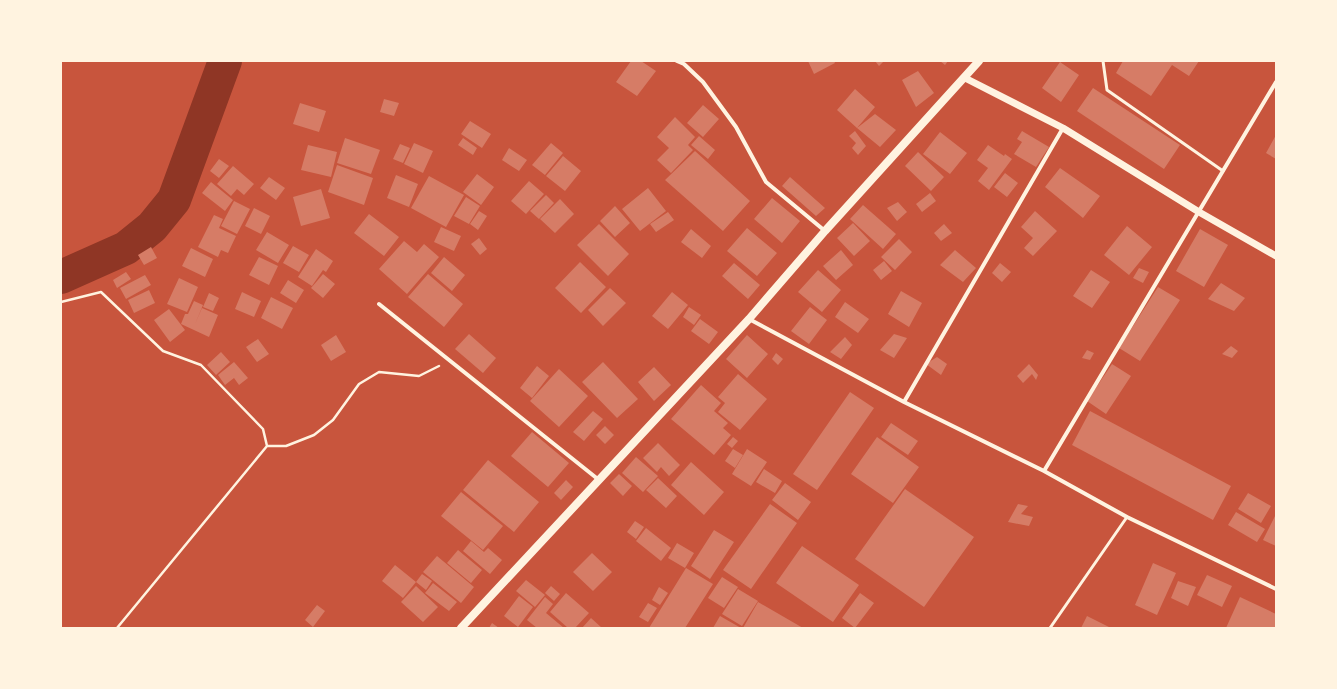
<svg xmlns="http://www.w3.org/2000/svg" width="1337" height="689" font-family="'Fira Sans Condensed',sans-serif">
  <rect width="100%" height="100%" fill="#c8553d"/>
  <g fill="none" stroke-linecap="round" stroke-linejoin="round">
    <!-- river -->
    <path stroke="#8f3625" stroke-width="34" d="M61,277L126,248L152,227L174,200L225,61"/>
  </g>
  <!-- building -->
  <path fill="#d67c66" d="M631,61H641L656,71L637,96L616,82Z
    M808,61H834L835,63L814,74Z
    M875,61H884L879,66Z
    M940,61H948L945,65Z
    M1123,61H1199L1189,76L1172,65L1151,96L1116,73Z
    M1060,62L1079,75L1061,102L1042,88Z
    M918,71L934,93L916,107L902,80Z
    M1093,88L1180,145L1164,169L1077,111Z
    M855,89L875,107L857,128L837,110Z
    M384,99L399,103L394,116L380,112Z
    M300,103L326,111L319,132L293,124Z
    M703,105L719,119L703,137L687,123Z
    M875,114L896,130L880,147L857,128Z
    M675,117L695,137L688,145L693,150L671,173L657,160L669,148L657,137Z
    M470,121L491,134L482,148L461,134Z
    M855,131L866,146L858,155L852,148L856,143L849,136Z
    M1022,131L1049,147L1036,167L1014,154L1022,142L1017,139Z
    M940,132L967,153L950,174L923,154Z
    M1276,135V159L1266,153Z
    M699,136L715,150L708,159L691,145Z
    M345,138L380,150L371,174L337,163Z
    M463,138L477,148L473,155L458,145Z
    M414,143L433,151L423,173L404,164Z
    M551,143L563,153L545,175L532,165Z
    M400,144L410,148L403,163L393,159Z
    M308,145L337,152L331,177L301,170Z
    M988,145L1004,156L1005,154L1012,159L989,190L978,181L988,168L977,160Z
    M509,148L527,160L519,171L502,160Z
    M695,151L750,201L723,231L665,180Z
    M918,152L944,177L931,191L905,166Z
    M563,156L581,171L565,191L546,176Z
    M219,159L229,166L219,178L210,171Z
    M337,165L373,178L364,205L328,192Z
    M233,166L254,184L244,195L237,189L231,196L217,184Z
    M1060,168L1100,196L1083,218L1045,187Z
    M1005,173L1018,183L1007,197L994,187Z
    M477,174L494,187L481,205L463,192Z
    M396,175L418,184L409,207L387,198Z
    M429,176L464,195L446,227L411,208Z
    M269,177L285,188L276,200L260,188Z
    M790,177L825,208L816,216L782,186Z
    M529,181L544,194L526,214L511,201Z
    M211,182L233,200L225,211L202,193Z
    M648,188L666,211L640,231L622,209Z
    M321,189L330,218L301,226L293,197Z
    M930,193L936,201L922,212L916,204Z
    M546,195L554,203L539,219L530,211Z
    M466,197L480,206L469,224L454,216Z
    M772,198L800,221L782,243L754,219Z
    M560,199L574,214L555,233L540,219Z
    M234,201L250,209L237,234L221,226Z
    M898,202L907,212L897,221L887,208Z
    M863,205L896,234L883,249L850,219Z
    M615,206L630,223L615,237L600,221Z
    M254,208L270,216L261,234L245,226Z
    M479,211L487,216L478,230L470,224Z
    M1035,211L1057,231L1033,256L1024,248L1033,238L1021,227Z
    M668,212L674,220L656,232L650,224Z
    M369,214L399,237L384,256L354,233Z
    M214,215L223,219L219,228L236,236L228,253L221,250L218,257L198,247Z
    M853,223L870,241L854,256L837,238Z
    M599,224L629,254L608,276L577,245Z
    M944,224L952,233L941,241L934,233Z
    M1127,226L1152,247L1129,275L1104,255Z
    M441,227L461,236L454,251L434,242Z
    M747,228L777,253L757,276L727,251Z
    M691,229L711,246L702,258L681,242Z
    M1200,229L1228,245L1204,287L1176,271Z
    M267,232L289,245L278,263L256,250Z
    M479,238L487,249L480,255L471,244Z
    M899,239L912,252L895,270L881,257Z
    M404,241L417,252L424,244L439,257L407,294L379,269Z
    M293,246L309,255L299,272L283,263Z
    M151,247L157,258L144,265L138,255Z
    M191,248L213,259L205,277L182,266Z
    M316,249L333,261L326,272L323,270L312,286L298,277Z
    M841,250L853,265L836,280L823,266Z
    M955,250L976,268L963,282L940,265Z
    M259,257L278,266L269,285L249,275Z
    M444,257L465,275L452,291L431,273Z
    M884,261L892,271L881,280L873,270Z
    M580,262L606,287L581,313L555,288Z
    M734,263L760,285L748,299L722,276Z
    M1000,263L1011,272L1002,282L992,273Z
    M1139,268L1149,272L1143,283L1133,278Z
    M818,270L841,290L822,312L798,292Z
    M1091,270L1110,282L1092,308L1073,296Z
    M126,272L131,279L117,288L113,280Z
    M323,274L335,284L323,298L311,288Z
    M428,274L463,304L444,327L408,297Z
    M145,275L151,285L126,299L120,288Z
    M179,278L198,287L187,312L167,304Z
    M288,280L304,290L296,303L280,293Z
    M1221,283L1245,298L1234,311L1208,299Z
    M1158,287L1180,300L1140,361L1119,348Z
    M610,288L626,303L603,326L588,310Z
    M149,290L155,303L134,313L128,300Z
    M901,291L922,303L909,327L888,314Z
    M242,292L261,301L254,317L235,309Z
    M672,292L688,305L668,329L652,316Z
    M209,293L219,298L213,311L203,307Z
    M271,297L293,308L282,329L261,318Z
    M194,301L203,305L195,324L202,308L218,315L209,337L181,324L185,314H188Z
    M845,302L869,319L858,333L835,317Z
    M689,307L701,315L694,325L683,317Z
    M810,307L827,320L809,344L791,331Z
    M169,309L185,330L170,342L154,320Z
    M700,319L718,332L709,344L691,331Z
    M469,334L496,358L483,373L455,349Z
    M894,334L907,338L894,358L880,350Z
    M336,335L346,352L331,361L321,345Z
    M747,335L768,354L747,378L726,359Z
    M845,337L852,345L841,359L830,352Z
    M258,339L269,354L257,362L246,347Z
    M1231,346L1238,351L1232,358L1222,354Z
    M1087,350L1094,353L1090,360L1082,358Z
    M221,352L230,362L216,375L207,365Z
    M776,353L783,359L778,365L772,359Z
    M937,357L947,364L941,375L926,364Z
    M234,362L248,378L239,385L234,378L225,385L218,375Z
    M603,362L638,399L617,418L582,382Z
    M1029,364L1038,375L1036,380L1032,374L1023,383L1017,376Z
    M1112,364L1131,376L1106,414L1087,401Z
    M537,366L549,376L532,398L520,388Z
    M654,367L671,385L654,401L638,382Z
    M559,369L588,396L559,427L530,401Z
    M738,374L767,399L740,430L718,412L725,403L718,397Z
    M701,385L721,403L714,411L728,423L723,428L731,435L714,455L671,419Z
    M850,392L874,408L817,490L793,474Z
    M593,411L603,419L584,441L573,432Z
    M1090,411L1231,486L1213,520L1072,445Z
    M891,423L918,441L908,455L881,437Z
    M605,426L614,435L605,444L596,435Z
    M532,432L569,463L548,487L511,456Z
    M733,437L738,441L732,448L727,444Z
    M877,437L919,467L893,503L851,474Z
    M658,443L680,465L669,476L661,467L657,472L643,458Z
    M733,449L743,455L735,468L725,461Z
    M747,449L767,462L751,486L732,474Z
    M636,457L658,476L643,492L622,473Z
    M488,460L539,502L514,532L463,490Z
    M691,462L724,492L704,515L671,485Z
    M764,469L782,481L775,493L756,482Z
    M619,474L632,486L623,496L610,483Z
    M658,478L677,496L666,508L646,490Z
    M566,480L573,487L561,500L554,493Z
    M785,483L811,502L798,520L772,500Z
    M905,489L974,537L924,607L855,559Z
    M461,492L503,526L483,550L441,516Z
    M1248,493L1271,506L1261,523L1238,509Z
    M770,504L797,523L751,589L723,570Z
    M1018,504L1028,506L1021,514L1033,517L1029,526L1008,522Z
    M1236,512L1265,529L1257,542L1228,525Z
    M1276,514V546L1263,540Z
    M635,521L644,527L636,539L627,532Z
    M646,528L671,548L661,561L636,541Z
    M714,530L734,542L710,579L691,566Z
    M471,541L484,552L488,548L502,560L490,574L463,551Z
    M677,543L694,553L685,568L668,558Z
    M802,546L859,585L833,622L776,583Z
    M458,550L482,570L471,583L447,563Z
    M592,553L612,572L593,591L573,572Z
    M437,556L474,587L461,603L423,572Z
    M1153,563L1176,573L1157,615L1135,605Z
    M395,565L416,582L403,598L382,581Z
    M686,568L713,584L685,628H649Z
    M422,574L432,581L426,590L416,582Z
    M1207,575L1232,586L1222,607L1197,595Z
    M722,577L738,587L724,608L708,598Z
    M526,580L545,595L535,607L516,591Z
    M1178,581L1196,587L1188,606L1171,598Z
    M433,583L457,602L449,611L425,593Z
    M416,586L438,607L423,622L401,602Z
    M551,586L560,594L554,601L545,593Z
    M659,587L668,593L660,605L652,600Z
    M738,589L758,601L742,626L722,614Z
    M566,593L589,613L575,628H568L550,612Z
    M860,593L874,603L855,628L842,618Z
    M519,596L533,607L518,627L504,616Z
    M545,597L553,604L546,613L564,628H537L527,620Z
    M1240,597L1276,614V628H1226Z
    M758,602L803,628H743Z
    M648,603L657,608L648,622L639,617Z
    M317,605L325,611L313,627L305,620Z
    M720,616L741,628H713Z
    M1087,616L1111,628H1081Z
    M591,618L602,628H582Z
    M492,623L499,628H489Z"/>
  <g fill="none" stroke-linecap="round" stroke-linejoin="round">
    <!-- path -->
    <path stroke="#fff3e0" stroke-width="2.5" d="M61,302L101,292L163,351L201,365L263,429L267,446L117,628
      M267,446H286L314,435L333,420L359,384L379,372L419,376L439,366"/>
    <!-- service -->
    <path stroke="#fff3e0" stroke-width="3" d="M1103,61L1107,90L1223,171
      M1050,628L1127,517"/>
    <!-- minor -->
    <path stroke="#fff3e0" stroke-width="4" d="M677,61L684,64L703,82L736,127L766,182L825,231
      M379,304L599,480
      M749,319L904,402L1044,471L1127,517L1276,589
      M904,402L1063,128
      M1044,471L1276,82"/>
    <!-- tertiary -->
    <path stroke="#fff3e0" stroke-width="7" d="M965,78L1063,128L1199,212L1276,256"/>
    <!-- secondary -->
    <path stroke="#fff3e0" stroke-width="8" d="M461,628L749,319L825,231L979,61"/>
  </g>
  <!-- border -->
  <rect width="1337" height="689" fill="none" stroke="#fff3e0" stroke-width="124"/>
</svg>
